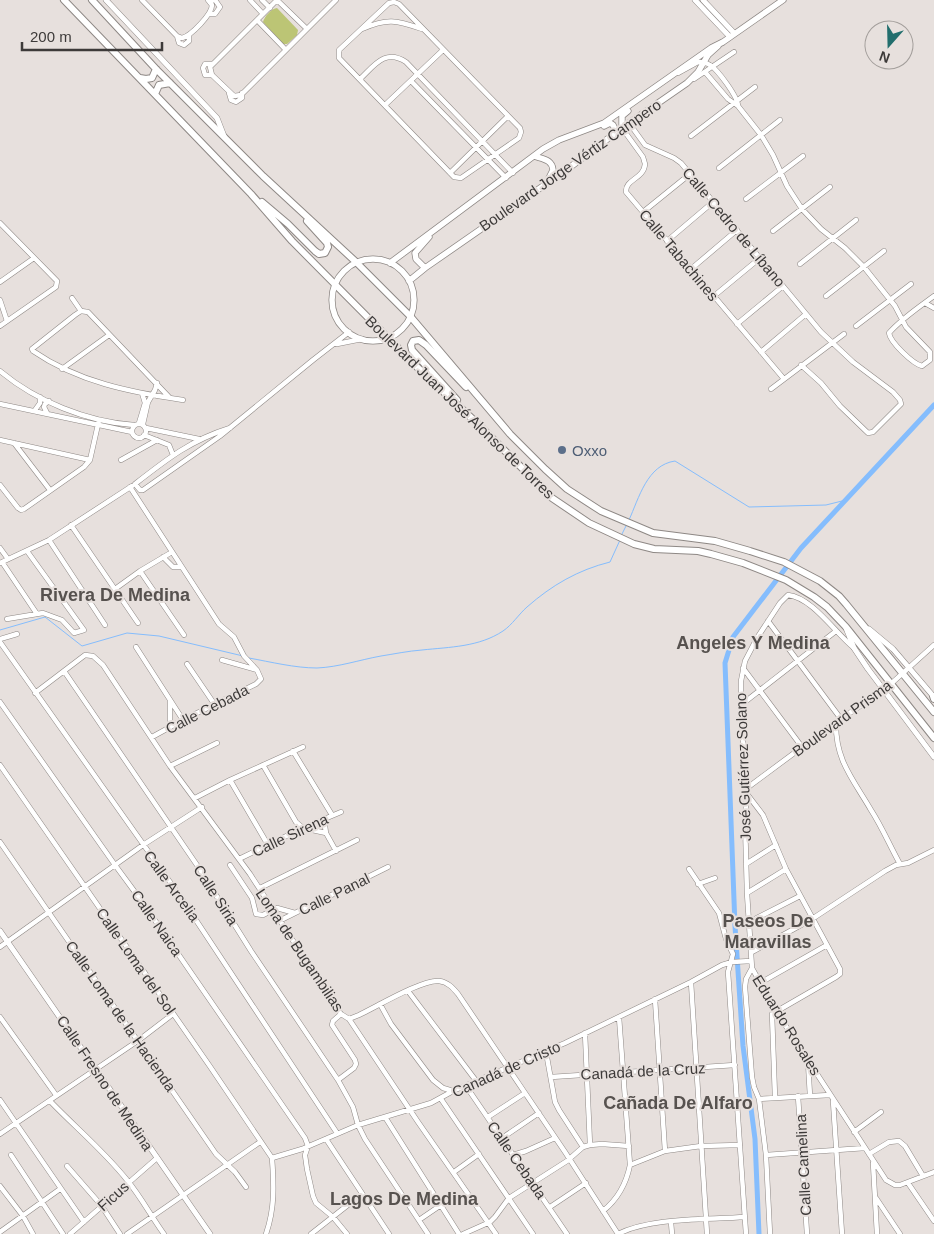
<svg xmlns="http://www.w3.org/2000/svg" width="934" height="1234" font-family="Arial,sans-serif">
  <rect width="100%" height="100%" fill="#e7e0dd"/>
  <!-- green -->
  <path fill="#bcc575" d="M277,8L298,30L297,35L287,44H283L263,22C264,17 272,8 277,8Z"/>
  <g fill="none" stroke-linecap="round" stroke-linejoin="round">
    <!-- stream -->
    <path stroke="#85bdfd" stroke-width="1" d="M629,520C639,498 647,465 675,461L749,507L826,505L846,500
      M621,536L627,524
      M0,630L45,617L82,646L127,633L159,636L243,656
      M249,658C271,662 295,668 317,668C339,667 359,660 381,656C394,654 408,651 422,650C450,647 479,647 503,631C512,625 519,614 527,607C552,585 578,570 610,562L620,540"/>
    <!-- canal -->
    <path stroke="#85bdfd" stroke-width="5" d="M759,1234L755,1139L743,1046L735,926L725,663L733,637L801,548L934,405"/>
    <defs>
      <path id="minor" d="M142,0L177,36L182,38C191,36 212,14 212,5L208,0
        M250,0L263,14
        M262,0L270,8
        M277,0L210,67L212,75L234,96L241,95L336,0
        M277,0L307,29
        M209,1L215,0L220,7L215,14H209
        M394,2L399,4L520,128L521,132L519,138L461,178L454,177L339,58V50L389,3Z
        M258,21L286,50
        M362,29C387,18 396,20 422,29
        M177,36L179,43L184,45L189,41V35
        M705,72L728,99L738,106L761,135L773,155L787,186L802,209L821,229L845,248L864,267L895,306L906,327L930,352V360L922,366C913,364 890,342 889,333C901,319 919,307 934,296
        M678,73L698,62C702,62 707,63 710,65C718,70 738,97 738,106
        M212,75H205L203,68L205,64H212
        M360,79C374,66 385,48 406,62L513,173
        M694,79L734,52
        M411,81L506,178
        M229,93L231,100L236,102L242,98V93
        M385,105L443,50
        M629,123L645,145L674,158L681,163L821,332L853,362L893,392L900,400L901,404L873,432L868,433L840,406L821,383L801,365
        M622,128L643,157L645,164C644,179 625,179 626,192L784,379
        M691,136L755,87
        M719,168L780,120
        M450,173L508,116
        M746,199L803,156
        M643,212L690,174
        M0,223L57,281L56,287L0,326
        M773,231L830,187
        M667,241L713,202
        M800,264L856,220
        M691,269L737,230
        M0,282L34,258
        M714,296L760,258
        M826,296L884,251
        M72,298L81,311
        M0,300L7,321
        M925,303L934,308
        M737,324L783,286
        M856,326L911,284
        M337,344L362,339
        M761,352L806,314
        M62,369L109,335
        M0,371C36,401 87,422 134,425
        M771,389L844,334
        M169,397L88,312L81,311L75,315L32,349L33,351C78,382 130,392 183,400
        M0,404L132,432
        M35,410L40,403V397
        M47,413L44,407L45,404L49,401
        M139,423L145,403L142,393
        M143,424L148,402L155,390L157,383
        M132 431a7 7 0 1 1 14 0a7 7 0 1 1-14 0Z
        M146,428L199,439
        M230,428C191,440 167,459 135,484L140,490H143L220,436L313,360L349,332
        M144,435L169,445L173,455
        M0,440L90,460
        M14,443L50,490
        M121,460L157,440
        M0,485L18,508L21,510L24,509L84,467L90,460L99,420
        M130,487L219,624L234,637L244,656L257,670
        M71,525L138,623
        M49,540L105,625
        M0,548L8,559
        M163,557L173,567H181
        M2,562L37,614
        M0,563L49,540L132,486
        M140,571L184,635
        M115,589L140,571L172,552
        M7,619L43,613L62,620L74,633L84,630L27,551
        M768,621L841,719
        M0,639L17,634
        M0,642L182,899L337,1133
        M136,647L183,720
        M854,648C835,633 813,598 788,595L780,603L757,638L745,661L741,681V718L747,788L745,821L747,893L752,968L776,1011L886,1180L895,1185H900L934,1172
        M187,664L215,705
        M743,668L802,747
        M64,671L199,868L251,951L338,1080L353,1107L358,1125L365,1139L428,1234
        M35,693L85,655L93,656L103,665L170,766L250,874L335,1006L341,1014L349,1019L418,1122L496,1234
        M0,702L115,865L143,903L305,1138L308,1146L305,1155L307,1169L313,1196L316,1203L333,1217L347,1234
        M741,705L836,631
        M836,722C835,760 853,779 871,810C882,827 890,846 900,864
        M170,727V701
        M152,737L183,720L256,684L261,679L257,670L222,660
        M293,751L332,815
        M0,765L209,1065L272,1158
        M263,765L296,822L303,828L326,833L336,851
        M170,766L217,743
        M230,780L268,845
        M747,788L836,722L883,691L934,645
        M747,794L763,815L786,869L840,969V974L836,977L772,1014L775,1097
        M195,798L230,780L303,747
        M324,819L326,833
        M0,842L216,1154L235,1172L246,1187
        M239,859L303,828L341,812
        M746,864L776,845
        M230,865L252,898L256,914L263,915L277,908L295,913
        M689,869L719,913L726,939L733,954L728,972L746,1234
        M698,884L715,878
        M260,888L357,840
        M747,893L786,869
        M281,920L388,867
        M749,922L800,896
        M0,947L143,845L202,807
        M752,952L812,919L885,871L896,865L908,863L934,850
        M752,968L746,979L745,987L752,1077L754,1087L759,1099L766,1155L770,1234
        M691,982L707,1234
        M760,983L827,945
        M408,991L477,1082
        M655,999L665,1151
        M380,1004L391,1024L433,1080L443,1088L453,1091
        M0,1017L56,1095
        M349,1019L359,1015C376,1007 423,979 439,981C448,982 453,988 458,994L565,1152L618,1234
        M585,1033L590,1145
        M546,1052L555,1102L559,1110L583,1147
        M808,1062L810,1096
        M551,1077L735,1065
        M338,1080L354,1068L356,1064L355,1060L332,1025L333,1021L341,1014
        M466,1086L567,1234
        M798,1096L807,1234
        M441,1099L533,1234
        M759,1099L830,1095
        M0,1100L84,1222
        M50,1101C76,1128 104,1151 127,1180C141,1197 151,1216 164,1234
        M833,1101L842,1234
        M385,1117L459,1234
        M488,1117L525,1093
        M854,1132L881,1112
        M0,1134L139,1040L173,1014
        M502,1138L539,1113
        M326,1139L389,1234
        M869,1154L889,1142L899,1141L905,1146L923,1176
        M11,1155L63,1234
        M513,1155L526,1151L555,1138
        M766,1155L865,1148
        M272,1158L302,1149L358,1125L431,1103L453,1091L565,1043L691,982L722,965L732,962L751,961
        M873,1163L877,1234
        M630,1165L665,1151L701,1146L740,1145
        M67,1166L101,1205L120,1234
        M454,1172L479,1154
        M908,1183L934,1221
        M0,1186L23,1216L33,1234
        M876,1198L900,1234
        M550,1207L586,1183
        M603,1211C618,1199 626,1185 630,1165L619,1017
        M419,1220L441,1205
        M671,1222L672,1234
        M0,1232L60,1189
        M70,1234L157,1158
        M127,1234L260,1142
        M266,1234C275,1208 274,1185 272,1158
        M311,1234L353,1201L364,1197
        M463,1234L490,1222L495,1217L509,1198L567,1161L583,1147L590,1145L602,1144L629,1146
        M618,1234C651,1217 707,1220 745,1217"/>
      <path id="tertiary" d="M106,0L217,118L224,136
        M695,0L730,37
        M703,0L734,33
        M846,628L854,648L868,669L934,757
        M869,629L893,649L934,697
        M0,931L210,1234"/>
      <path id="secondary" d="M604,126L610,123L613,125L615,129L613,134
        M622,128V116L628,111
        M534,156C542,159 552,159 553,170L548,180
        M332 300a41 41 0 1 1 82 0a41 41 0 1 1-82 0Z
        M390,263L543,149L559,140L604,123L711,48L723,42L783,0
        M425,268L416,259L415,253L429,237
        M409,281L425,268L569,168L622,128L687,83L698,72L708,55L718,46"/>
      <path id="primary" d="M64,0L251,194L292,241L417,367L480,426L552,498L589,523L634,544L654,549L698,551L711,554L743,563L786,580L814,597L827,607L846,627L934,738
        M92,0L156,69L263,176L356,262L410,316L510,434L545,469L567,489L601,511L653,533L715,541L750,551L784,562L820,581L839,596L846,604L934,712
        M140,78L146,79L152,78L156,69
        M155,94L159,85L170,83
        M262,202L288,224L315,251L319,254L325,253L328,247L327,243L307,221
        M457,400L412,350L411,345L413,341L419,340L426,345L466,387
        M933,696L934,699"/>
    </defs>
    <!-- minor casing -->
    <use href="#minor" stroke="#8e8885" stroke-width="5.5"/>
    <!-- tertiary casing -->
    <use href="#tertiary" stroke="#8e8885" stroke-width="6"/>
    <!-- secondary casing -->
    <use href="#secondary" stroke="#8e8885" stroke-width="7"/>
    <!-- primary casing -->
    <use href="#primary" stroke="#8e8885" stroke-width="8"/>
    <!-- minor -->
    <use href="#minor" stroke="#fff" stroke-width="4.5"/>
    <!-- tertiary -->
    <use href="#tertiary" stroke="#fff" stroke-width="5"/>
    <!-- secondary -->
    <use href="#secondary" stroke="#fff" stroke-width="5.5"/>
    <!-- primary -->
    <use href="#primary" stroke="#fff" stroke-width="6"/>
  </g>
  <!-- markers -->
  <circle fill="#5c6f8a" stroke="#e7e0dd" stroke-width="2" cx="562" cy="450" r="5"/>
  <g text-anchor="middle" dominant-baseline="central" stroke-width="4" stroke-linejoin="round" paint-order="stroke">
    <!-- street labels -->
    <g font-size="15" fill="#3d3a39" stroke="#e7e0dd">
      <text transform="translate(570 165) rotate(-35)">Boulevard Jorge Vértiz Campero</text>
      <text transform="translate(734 227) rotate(50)">Calle Cedro de Líbano</text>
      <text transform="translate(679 255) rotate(50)">Calle Tabachines</text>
      <text transform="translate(460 407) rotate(44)">Boulevard Juan José Alonso de Torres</text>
      <text transform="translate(207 709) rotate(-27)">Calle Cebada</text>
      <text transform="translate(842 718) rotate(-36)">Boulevard Prisma</text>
      <text transform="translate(743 767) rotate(-92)">José Gutiérrez Solano</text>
      <text transform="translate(290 835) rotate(-25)">Calle Sirena</text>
      <text transform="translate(172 886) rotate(54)">Calle Arcelia</text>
      <text transform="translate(334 894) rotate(-26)">Calle Panal</text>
      <text transform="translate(216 895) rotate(57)">Calle Siria</text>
      <text transform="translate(157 923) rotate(55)">Calle Naica</text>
      <text transform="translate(300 950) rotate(56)">Loma de Bugambilias</text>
      <text transform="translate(136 961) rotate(55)">Calle Loma del Sol</text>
      <text transform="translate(121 1016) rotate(55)">Calle Loma de la Hacienda</text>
      <text transform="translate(787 1025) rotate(58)">Eduardo Rosales</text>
      <text transform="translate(506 1069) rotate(-24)">Canadá de Cristo</text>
      <text transform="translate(643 1071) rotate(-3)">Canadá de la Cruz</text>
      <text transform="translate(105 1083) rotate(56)">Calle Fresno de Medina</text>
      <text transform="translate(517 1160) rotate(55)">Calle Cebada</text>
      <text transform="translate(803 1165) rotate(-93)">Calle Camelina</text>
      <text transform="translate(113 1196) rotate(-42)">Ficus</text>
    </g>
    <!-- service labels -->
    <g font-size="15" fill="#4e5e75" stroke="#e7e0dd" text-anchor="start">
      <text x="572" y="450">Oxxo</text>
    </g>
    <!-- quarter labels -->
    <g font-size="18" font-weight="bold" fill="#57524f" stroke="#e7e0dd">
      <text x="115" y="595">Rivera De Medina</text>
      <text x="753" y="643">Angeles Y Medina</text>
      <text x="768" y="921">Paseos De<tspan x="768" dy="21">Maravillas</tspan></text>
      <text x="678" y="1103">Cañada De Alfaro</text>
      <text x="404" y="1199">Lagos De Medina</text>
    </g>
  </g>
  <!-- north arrow -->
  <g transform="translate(889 45) rotate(200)"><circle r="24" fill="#e7e0dd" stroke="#a39e9b"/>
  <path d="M0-4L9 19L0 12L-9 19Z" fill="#226e6d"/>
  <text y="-8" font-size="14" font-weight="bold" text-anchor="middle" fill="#3d3a39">N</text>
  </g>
  <!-- scale -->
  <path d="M22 42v8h140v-8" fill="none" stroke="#3d3a39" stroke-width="2.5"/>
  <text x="30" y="42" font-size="15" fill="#3d3a39" stroke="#e7e0dd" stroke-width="4" paint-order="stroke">200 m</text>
</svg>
